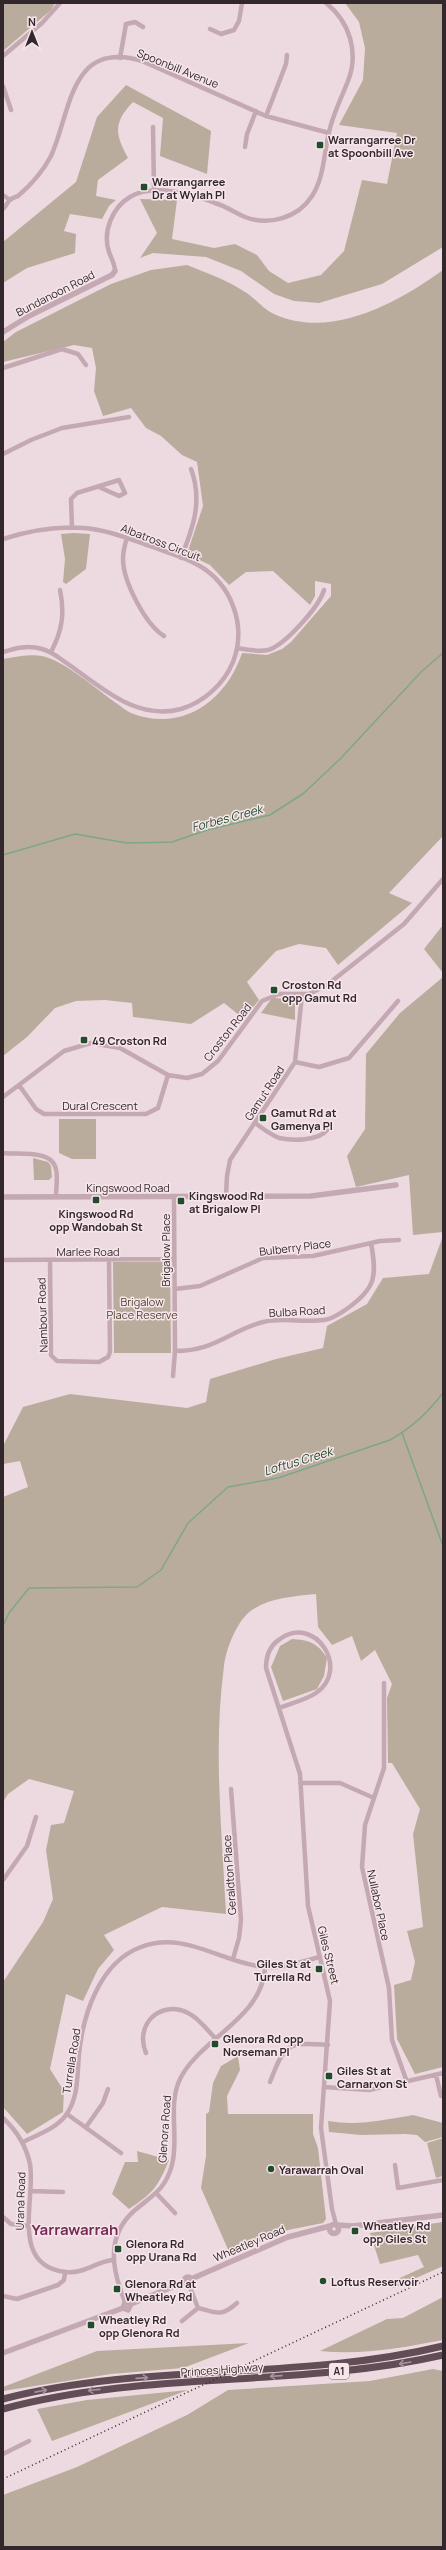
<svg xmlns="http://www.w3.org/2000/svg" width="446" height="2550" font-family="Manrope,sans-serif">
  <rect width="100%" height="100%" fill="#eddae0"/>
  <!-- green -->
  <path fill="#baac9c" d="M3,3H55L51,10L3,51Z
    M345,3H443V247L382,284L319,303L294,301L274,294L241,271L206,257L153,253L140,258L157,233L140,199L177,200L172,239L214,248L235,244L257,255L269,271L288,283L321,275L344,251L362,180L387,184L397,133L339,125L363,80L365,48L359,22Z
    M126,85L211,131L207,174L160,156L163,118L133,102C113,123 115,134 128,158L98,180L96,196L116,200L109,206L102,219L70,214L64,231L76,234L75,253L27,268L3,283V242L76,182L97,117Z
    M187,265C207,273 227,280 245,292C255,298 263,309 274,314C331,340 397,303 443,270V836L389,893L412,903L338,965L326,948L299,944L276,951L247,982L259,1000L244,1019L224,1003L191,1024L133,1017L132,1003L105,1000L76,1001L55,1008L27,1037L3,1056V659C16,657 29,654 42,656C62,659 99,691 116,703C121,706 126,711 131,713C182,733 226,701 242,653L267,655L282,649L291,642L331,596V584L315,581V596L310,605L273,571L246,572L229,585L210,565L187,554L203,506L197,462L182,455L161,436L146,428L131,408L103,416L94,391L96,368L92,348L74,345L3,362V342L16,332L111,284L151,270Z
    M74,533L90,534L86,569L66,584L63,582L65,559L61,534Z
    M443,925V973L424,949Z
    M443,977V1232L413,1235L409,1175L356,1187L347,1156L365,1129L366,1054L400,1013Z
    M272,998L295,999V1020L261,1013Z
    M59,1119H96V1159H72L59,1153Z
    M33,1158L48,1162L51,1166L52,1177L49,1180H34Z
    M443,1236V2067L415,2074L397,2039L394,1985L411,1980L415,1962L407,1931L423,1927L413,1834L420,1809L392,1763H388L387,1698L392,1684L375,1650L361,1661L352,1636L332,1645L318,1627L316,1594C295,1596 269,1598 252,1610C237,1620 226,1649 224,1666C213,1748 222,1832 226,1914L162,1907L104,1935L114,1950L98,1969L83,2001L66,1994L50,2069L64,2091L63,2112L27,2134L3,2107V1982L43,1922L53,1899L46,1850L51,1825L64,1823L74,1791L29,1779L8,1794L3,1802V1497L28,1487L20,1461L3,1464V1446L23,1407L70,1394L187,1408L206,1402L210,1379L276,1359L323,1348L327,1326L367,1304L383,1278L429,1274Z
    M113,1262H170L171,1353H114Z
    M292,1639C309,1640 318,1643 327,1658L324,1676L317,1689L283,1701L271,1667L280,1646Z
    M238,2056L240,2070L227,2096L228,2114H313V2134L318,2148L326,2219L323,2223L288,2230L230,2254L201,2188L206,2156V2114L209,2112L213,2083L221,2066Z
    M413,2115L443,2123V2137L425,2142L417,2135L405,2134L361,2135L329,2132L328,2121C358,2126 384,2120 413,2115Z
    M443,2138V2176L436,2178L427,2143Z
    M137,2151L169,2160C158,2187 153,2193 129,2209L112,2194L125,2162H138Z
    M443,2222V2266L394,2288L389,2283L424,2267L418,2255L380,2264L370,2233Z
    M443,2297V2340C402,2348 362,2355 320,2351L387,2319L403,2318Z
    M249,2343L183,2368L111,2374L3,2391V2387L97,2351Z
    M433,2369L443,2371V2547H3V2495L77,2467L187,2415L228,2390L370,2381Z
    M188,2390L52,2441L37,2409L87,2400Z"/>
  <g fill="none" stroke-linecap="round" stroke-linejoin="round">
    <!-- stream -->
    <path stroke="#7da786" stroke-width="1.5" d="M3,855L75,834L127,843L172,842L207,830L270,815L304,793L340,759L422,671L443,653
      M402,1433L443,1546
      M3,1626L9,1613L29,1588L137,1587L161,1570L188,1523L228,1487L278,1478L390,1440C410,1429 429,1411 443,1393"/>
    <!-- minor -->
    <path stroke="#c4a8b2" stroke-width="4.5" d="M210,29L221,34L234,30L239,21L242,3
      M3,56L42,23L60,3
      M120,58L126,24L135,22L143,27
      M3,86L11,110
      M266,116L286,64L287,55
      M153,127L154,190
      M245,147L247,134L256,111
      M3,195L10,200
      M3,209C6,207 7,202 10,200C12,198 16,197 18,196C31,185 43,171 51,156C71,113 69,39 142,61L266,116L329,133
      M115,271C115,264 111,258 109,252C102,231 113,207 130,197C153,183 192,194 215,203C226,206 235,213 245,217C269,226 298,218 312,196C324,178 324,153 329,132C333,114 341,99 348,81C359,53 350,22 326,3
      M3,368L62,349L78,354L86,365
      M3,454L31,440L62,428L129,417
      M72,528L71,499L77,493L119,480L125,493L119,496L99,487
      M127,538C125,544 123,551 123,559C123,581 145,624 164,636
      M3,539C28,531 58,526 84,528C108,530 130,539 153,547C168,553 185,557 198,565C232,584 247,626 233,662C224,684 204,702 181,709C136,721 101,687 68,664C59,658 51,651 42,649C28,645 16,648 3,652
      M181,558C193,528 203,501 191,469
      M237,648C248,650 258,652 268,650C285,645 319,607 324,590
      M51,652C62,631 65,614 60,590
      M295,1062L319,1067L349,1058L398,1001
      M19,1085L36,1109L44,1114H146L158,1108L168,1075
      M3,1097L64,1051L91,1043L120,1048L168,1075L187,1078L202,1074L218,1061L262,1001L279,994H309L327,985L404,924L443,879
      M255,1123C262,1128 271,1135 279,1138C293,1141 318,1141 327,1130
      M3,1153C18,1155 52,1149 56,1169C58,1177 56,1188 56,1197
      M226,1195L227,1176L230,1160L295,1062L302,995
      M3,1260L174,1259
      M50,1260L51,1355L57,1361L99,1362L108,1357L110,1352L109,1260
      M175,1289L200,1286L263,1258L313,1256L380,1241L399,1240
      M175,1351C215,1351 229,1331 263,1322C283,1317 304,1323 324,1320C333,1319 341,1313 348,1308C376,1288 377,1276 371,1243
      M173,1376L175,1351L174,1196
      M384,1683V1768L365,1825L362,1867L389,1988L392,2040L407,2082
      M279,1708C291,1703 306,1700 316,1693C351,1669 315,1614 280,1639C269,1646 266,1656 266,1668L300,1774L308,1906L330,2001L321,2128L332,2209L336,2224
      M300,1783H340L374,1798
      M231,1789L241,1920L239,1938L233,1959
      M3,1880L27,1846L36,1817
      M146,2053C134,2025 160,1999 188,2013C199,2018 207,2030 216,2039
      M436,2075L441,2096
      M270,2082C285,2043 287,2042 328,2045
      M324,2087L369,2090L443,2073
      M67,2114L121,2153
      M3,2118C17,2131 26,2145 30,2164C36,2199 9,2266 66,2272C84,2274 96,2262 112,2260
      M86,2127L103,2103L108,2089
      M23,2142C37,2135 57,2128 66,2115C79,2097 77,2075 79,2054C83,2014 100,1962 141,1947C184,1930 222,1963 264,1967C282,1969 303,1961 320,1957
      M395,2165L398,2188L443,2180
      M30,2191L63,2192
      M157,2194L175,2213
      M3,2217L11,2224L28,2226
      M189,2285L198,2308
      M3,2296L17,2299L58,2285L64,2280L65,2272
      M125,2302C112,2270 105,2236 135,2210C153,2195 165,2190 172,2165C180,2134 165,2100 184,2072C208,2035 262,2016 265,1968
      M182,2321L198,2308C216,2312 220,2318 237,2303
      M3,2454L29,2441"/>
    <!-- tertiary -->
    <path stroke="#c4a8b2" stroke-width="5.5" d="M3,332L29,316L112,275L115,271
      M3,1197L311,1196L396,1185
      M329.5 2229a4.5 4.5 0 1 1 9 0a4.5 4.5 0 1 1-9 0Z
      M337,2225L353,2226L443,2215
      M184 2281a4 4 0 1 1 8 0a4 4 0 1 1-8 0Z
      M191,2279L288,2237L330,2226
      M131,2304L184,2282
      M123,2308L125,2302L131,2304
      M123,2308L128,2310L131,2304
      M3,2353L123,2308"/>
    <!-- trunk -->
    <path stroke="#624c56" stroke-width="7" d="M3,2399C147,2362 299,2381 443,2346
      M3,2409C147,2370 298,2388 443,2355"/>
    <!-- rail -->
    <path stroke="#32272c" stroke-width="1.5" stroke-dasharray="1 3" stroke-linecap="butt" d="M3,2479L443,2272"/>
  </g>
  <!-- one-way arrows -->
  <defs><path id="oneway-shaft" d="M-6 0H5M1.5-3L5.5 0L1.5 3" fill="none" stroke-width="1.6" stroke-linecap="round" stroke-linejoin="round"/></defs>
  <g stroke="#a59199">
    <use href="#oneway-shaft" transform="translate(405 2363) rotate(170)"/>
    <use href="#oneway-shaft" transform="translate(276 2376) rotate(176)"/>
    <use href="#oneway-shaft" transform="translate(142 2378) rotate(-4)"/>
    <use href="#oneway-shaft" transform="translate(94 2390) rotate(174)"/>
    <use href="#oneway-shaft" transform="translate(41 2391) rotate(-11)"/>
  </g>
  <!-- markers -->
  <g fill="#224d2d" stroke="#f6e6ea" stroke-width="1.5">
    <rect x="316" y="141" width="8" height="8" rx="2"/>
    <rect x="140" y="183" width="8" height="8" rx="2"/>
    <rect x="270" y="986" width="8" height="8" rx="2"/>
    <rect x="80" y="1036" width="8" height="8" rx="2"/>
    <rect x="259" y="1114" width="8" height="8" rx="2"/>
    <rect x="92" y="1196" width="8" height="8" rx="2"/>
    <rect x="177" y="1197" width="8" height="8" rx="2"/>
    <rect x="315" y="1965" width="8" height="8" rx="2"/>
    <rect x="211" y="2040" width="8" height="8" rx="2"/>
    <rect x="325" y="2072" width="8" height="8" rx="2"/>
    <circle cx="271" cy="2169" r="4"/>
    <rect x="351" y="2227" width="8" height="8" rx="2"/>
    <rect x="114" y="2245" width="8" height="8" rx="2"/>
    <circle cx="323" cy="2281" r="4"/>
    <rect x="113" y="2285" width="8" height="8" rx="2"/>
    <rect x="87" y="2321" width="8" height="8" rx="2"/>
  </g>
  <g text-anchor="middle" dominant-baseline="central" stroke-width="3" stroke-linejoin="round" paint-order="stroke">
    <!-- shield labels -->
    <rect fill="#f6e6ea" stroke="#6d6065" stroke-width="1" x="329" y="2363" width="20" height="16" rx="3"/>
    <g font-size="10" font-weight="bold" fill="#32272c">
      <text x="339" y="2371">A1</text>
    </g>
    <!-- street labels -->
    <g font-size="11" fill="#32272c" stroke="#f6e6ea">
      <text transform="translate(178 68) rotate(22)">Spoonbill Avenue</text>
      <text transform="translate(55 293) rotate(-27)">Bundanoon Road</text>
      <text transform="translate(161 542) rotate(21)">Albatross Circuit</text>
      <text transform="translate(227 1032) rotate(-52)">Croston Road</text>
      <text transform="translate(264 1093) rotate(-57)">Gamut Road</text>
      <text x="100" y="1105">Dural Crescent</text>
      <text x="128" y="1187">Kingswood Road</text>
      <text transform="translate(295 1247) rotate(-7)">Bulberry Place</text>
      <text transform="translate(165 1250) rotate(-90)">Brigalow Place</text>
      <text x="88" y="1251">Marlee Road</text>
      <text transform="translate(297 1311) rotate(-3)">Bulba Road</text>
      <text transform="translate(42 1315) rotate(-92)">Nambour Road</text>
      <text transform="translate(229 1875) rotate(-94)">Geraldton Place</text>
      <text transform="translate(379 1905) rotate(78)">Nullabor Place</text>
      <text transform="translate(329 1955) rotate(76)">Giles Street</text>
      <text transform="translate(71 2061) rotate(-81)">Turrella Road</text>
      <text transform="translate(164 2129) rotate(-86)">Glenora Road</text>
      <text transform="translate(20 2201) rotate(-88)">Urana Road</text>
      <text transform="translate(249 2243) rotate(-23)">Wheatley Road</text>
      <text transform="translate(222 2369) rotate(-4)">Princes Highway</text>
    </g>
    <!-- poi labels -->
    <g font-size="11" font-weight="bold" fill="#32272c" stroke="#f6e6ea" text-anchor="start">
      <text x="328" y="139">Warrangarree Dr<tspan x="328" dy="13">at Spoonbill Ave</tspan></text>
      <text x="152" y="181">Warrangarree<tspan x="152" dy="13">Dr at Wylah Pl</tspan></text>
      <text x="282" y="984">Croston Rd<tspan x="282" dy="13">opp Gamut Rd</tspan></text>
      <text x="92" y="1040">49 Croston Rd</text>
      <text x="271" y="1112">Gamut Rd at<tspan x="271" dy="13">Gamenya Pl</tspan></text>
      <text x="189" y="1195">Kingswood Rd<tspan x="189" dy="13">at Brigalow Pl</tspan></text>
      <text x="96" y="1213" text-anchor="middle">Kingswood Rd<tspan x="96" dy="13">opp Wandobah St</tspan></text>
      <text x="311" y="1963" text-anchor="end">Giles St at<tspan x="311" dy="13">Turrella Rd</tspan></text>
      <text x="223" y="2038">Glenora Rd opp<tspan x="223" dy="13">Norseman Pl</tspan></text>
      <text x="337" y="2070">Giles St at<tspan x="337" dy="13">Carnarvon St</tspan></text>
      <text x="279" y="2169">Yarawarrah Oval</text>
      <text x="363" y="2225">Wheatley Rd<tspan x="363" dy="13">opp Giles St</tspan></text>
      <text x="126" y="2243">Glenora Rd<tspan x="126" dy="13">opp Urana Rd</tspan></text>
      <text x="331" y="2281">Loftus Reservoir</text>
      <text x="125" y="2283">Glenora Rd at<tspan x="125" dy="13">Wheatley Rd</tspan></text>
      <text x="99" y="2319">Wheatley Rd<tspan x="99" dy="13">opp Glenora Rd</tspan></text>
    </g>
    <!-- park labels -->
    <g font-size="11" fill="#4c3f2e" stroke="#f6e6ea">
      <text x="142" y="1301">Brigalow<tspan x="142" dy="13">Place Reserve</tspan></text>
    </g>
    <!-- water labels -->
    <g font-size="12" font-style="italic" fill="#224d2d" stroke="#f6e6ea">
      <text transform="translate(227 818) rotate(-15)">Forbes Creek</text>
      <text transform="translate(298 1461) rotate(-17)">Loftus Creek</text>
    </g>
    <!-- district labels -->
    <g font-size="15" font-weight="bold" fill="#762b56" stroke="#f6e6ea">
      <text x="75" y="2229">Yarrawarrah</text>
    </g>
  </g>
  <!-- border -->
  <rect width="446" height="2550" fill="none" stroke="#32272c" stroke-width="8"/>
  <!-- north arrow -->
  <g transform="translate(32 32)" stroke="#f6e6ea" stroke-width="3" paint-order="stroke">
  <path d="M0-3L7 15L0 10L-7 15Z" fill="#32272c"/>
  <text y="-6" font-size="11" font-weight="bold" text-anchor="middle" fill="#32272c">N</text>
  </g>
</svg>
